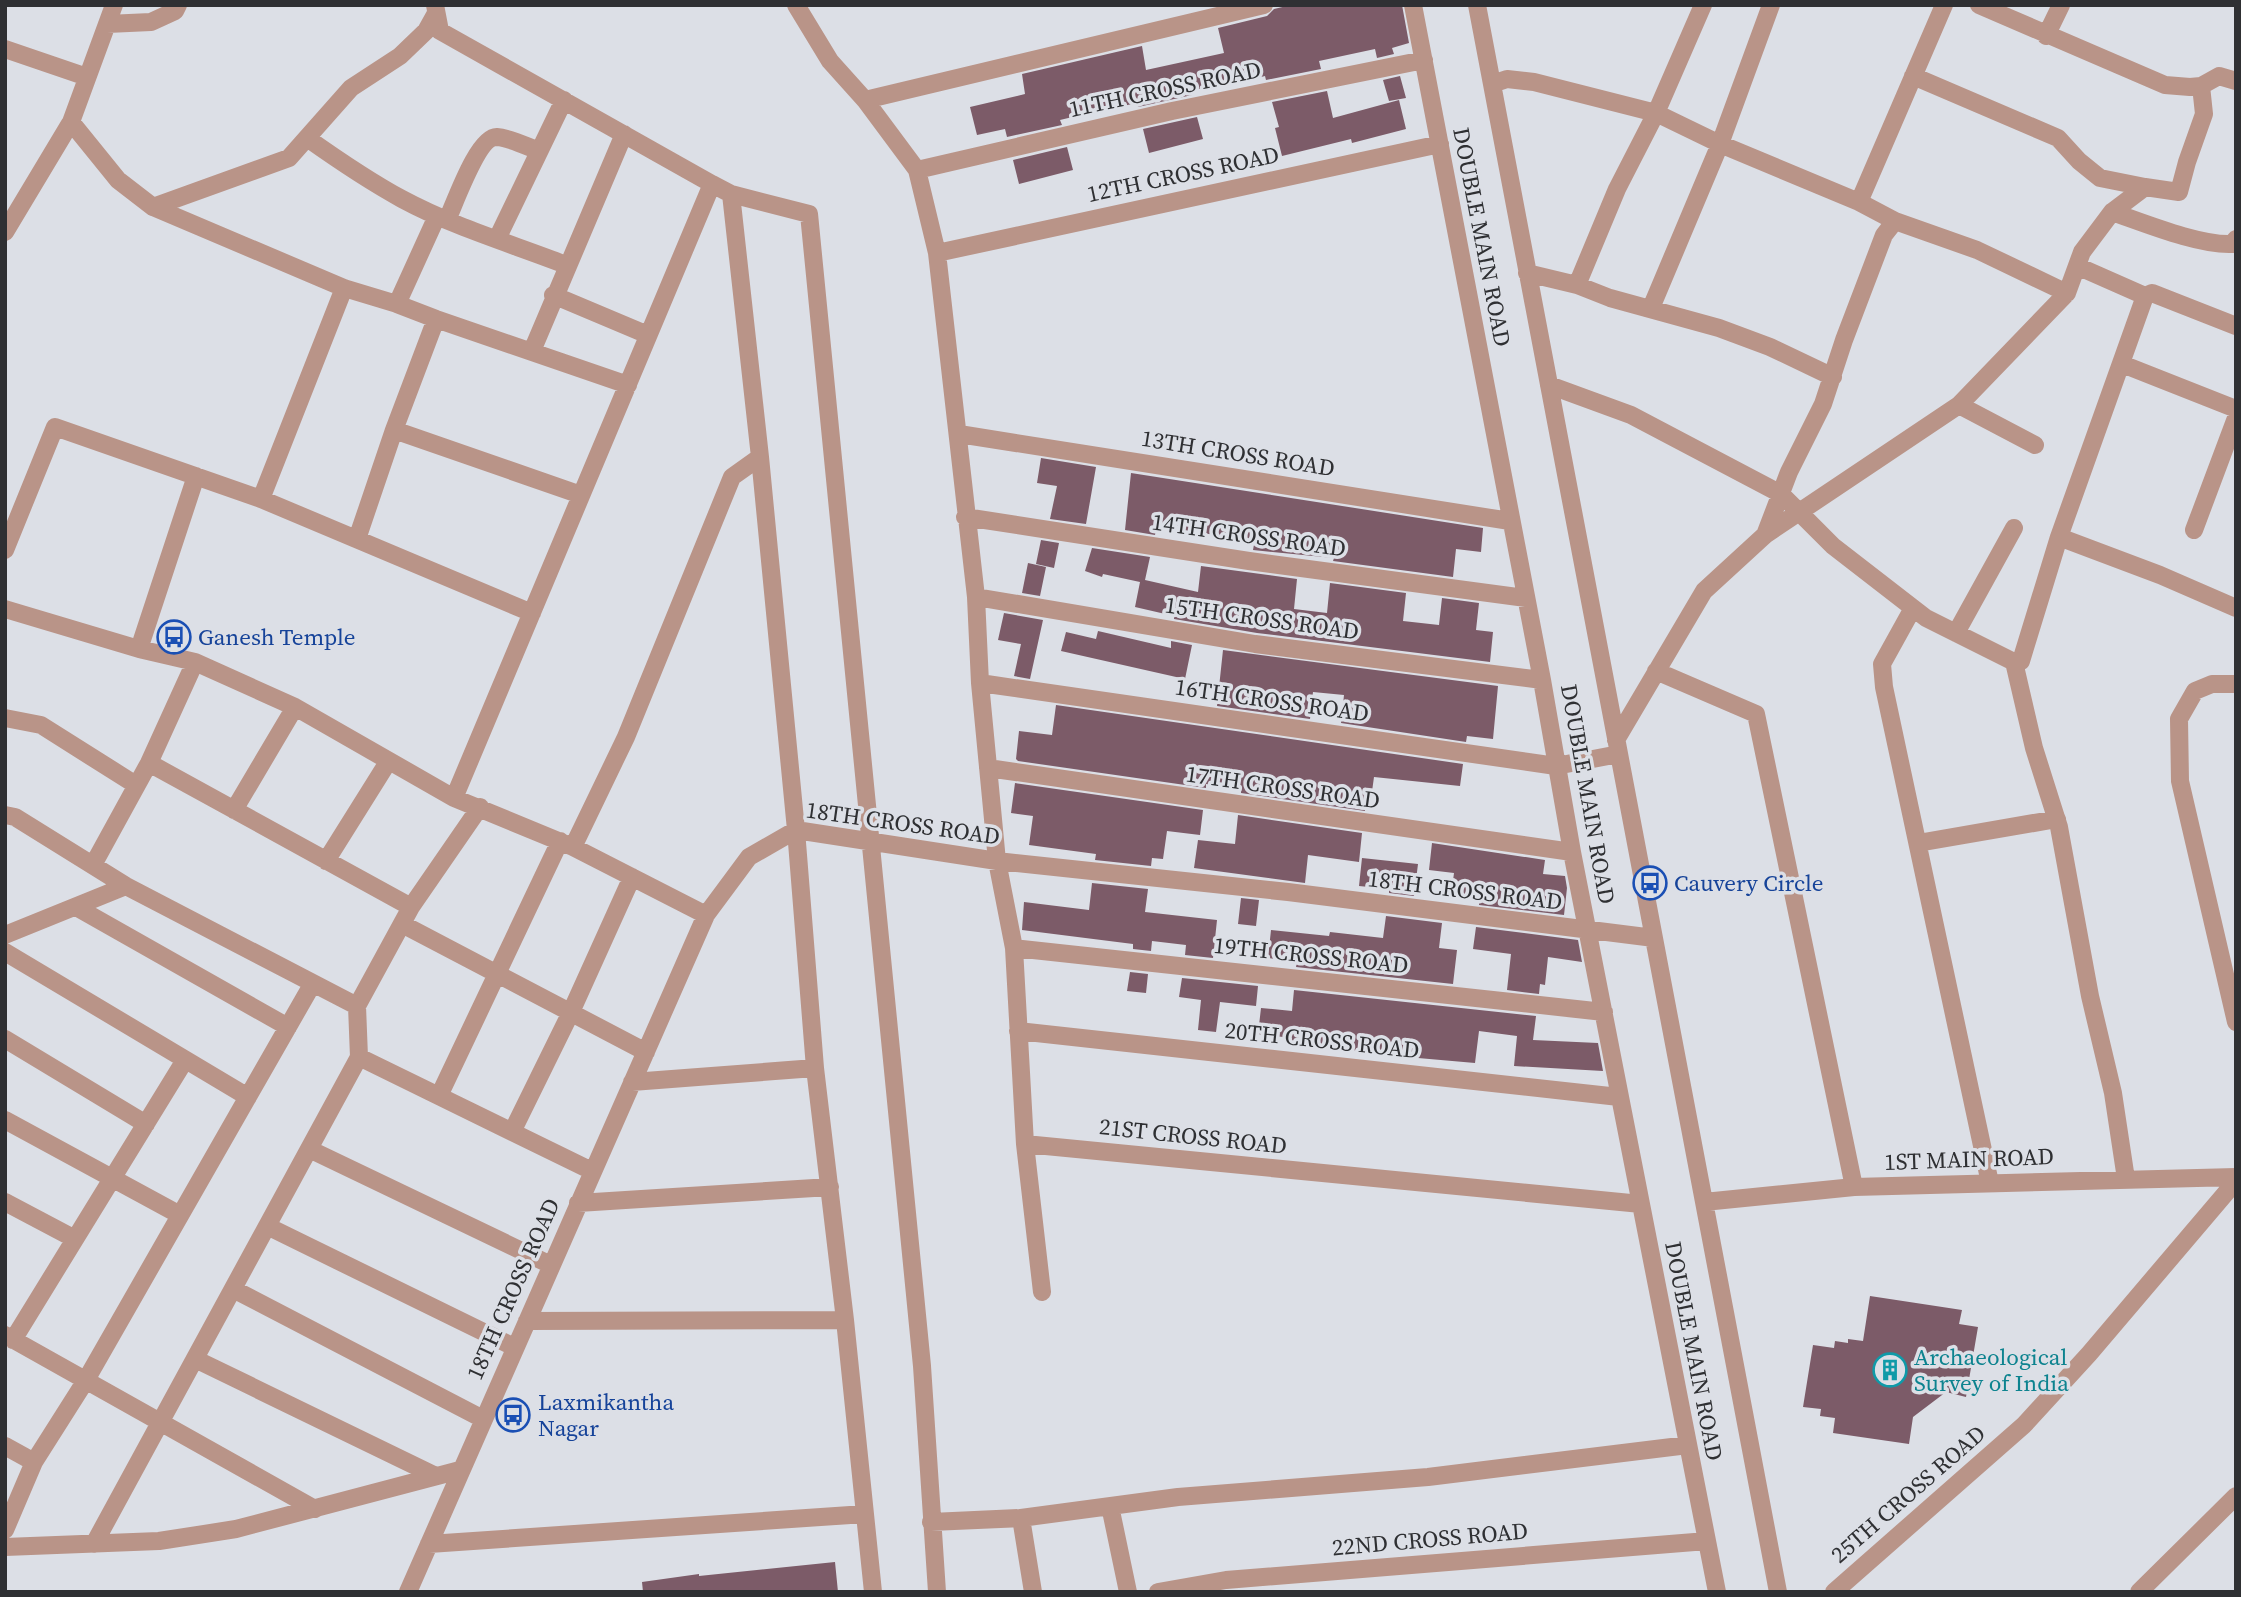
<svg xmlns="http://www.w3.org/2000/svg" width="2241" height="1597" font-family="'Source Serif 4',serif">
  <rect width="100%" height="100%" fill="#dcdfe6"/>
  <!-- building -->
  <path fill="#7c5b68" d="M1291,5H1402L1409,43L1392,48L1394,54L1377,58L1375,49L1319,61L1321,69L1266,80L1265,76L1245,81L1244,77L1191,91L1192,95L1138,107L1137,103L1085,114L1060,120L1062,125L1007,137L1005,129L977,135L970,107L1025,94L1022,74L1142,46L1146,70L1224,53L1218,28L1267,16L1274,9Z
    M1400,76L1406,98L1389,101L1383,80Z
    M1327,91L1333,118L1399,100L1406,129L1352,143L1351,139L1282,156L1275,128L1279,127L1272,102Z
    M1197,117L1203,139L1149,153L1143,129Z
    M1067,147L1073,170L1019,184L1013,160Z
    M1041,458L1096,467L1086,524L1050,519L1057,486L1037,483Z
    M1131,473L1483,528L1481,552L1456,549L1453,577L1333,561L1334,558L1253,550L1255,539L1181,531L1156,530L1155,535L1125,530Z
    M1041,540L1059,543L1054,568L1036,564Z
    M1092,548L1150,557L1145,580L1198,592L1201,566L1297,579L1294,609L1327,613L1330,583L1406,593L1403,621L1439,625L1442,598L1479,603L1476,630L1493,632L1490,662L1257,633L1174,619V616L1135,607L1140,582L1103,574L1102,577L1085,571Z
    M1028,563L1046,567L1040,596L1022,593Z
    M1004,613L1043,620L1030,679L1014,676L1021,644L998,640Z
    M1098,631L1171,648V641L1192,645L1185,679L1061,651L1066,632L1096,639Z
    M1223,650L1498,686L1493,739L1467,736L1466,742L1341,723L1344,695L1313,692L1310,719L1217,706Z
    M1056,705L1463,764L1460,786L1374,777L1370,806H1365V811L1241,793V789L1237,788L1206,784V788L1018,761L1016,759L1019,731L1052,735Z
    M1015,783L1203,810L1200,835L1167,831L1163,859L1152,858L1151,866L1095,860L1096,854L1029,845L1033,816L1011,813Z
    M1238,815L1362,833L1359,862L1308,855L1305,883L1194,868L1198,840L1235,844Z
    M1432,843L1545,860L1543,874L1565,876L1567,888L1564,915L1479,905V900L1451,896L1454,873L1429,870Z
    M1362,858L1418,864L1414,896L1389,893V889L1359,886Z
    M1092,883L1148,889L1145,912L1217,920L1213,958L1185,955L1186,945L1152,941L1151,951L1133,949V944L1022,930L1024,902L1089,910Z
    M1241,898L1259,900L1256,926L1238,924Z
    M1386,916L1442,923L1439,948L1457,950L1453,984L1296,967L1297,962L1268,958L1271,930L1329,936L1330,932L1383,938Z
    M1476,927L1578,940L1582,962L1548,957L1545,985L1540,984L1539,994L1507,990L1511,954L1473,949Z
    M1130,972L1148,974L1146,993L1127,991Z
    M1182,978L1258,986L1256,1006L1220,1002L1216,1032L1198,1030L1201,1000L1179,997Z
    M1294,990L1536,1016L1533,1040L1598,1043L1603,1071L1514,1066L1517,1036L1479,1031L1475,1063L1361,1053V1051L1291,1043L1292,1038L1258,1034L1261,1008L1292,1011Z
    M1870,1296L1962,1310L1959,1324L1978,1327L1966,1397L1946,1392L1913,1417L1909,1444L1833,1433L1835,1418L1820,1416L1821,1409L1803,1407L1813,1345L1834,1348L1835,1341L1848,1343V1339L1863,1341Z
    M835,1562L838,1592H643L642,1582L699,1574V1576Z"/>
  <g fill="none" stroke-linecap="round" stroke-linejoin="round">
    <!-- minor -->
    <path stroke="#b99488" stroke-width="18" d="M435,5L440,31L712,184L731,194L809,214L922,1366L937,1592
      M796,5L830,61L865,100L917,170L937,253L976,597L980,683L997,861L1014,948L1025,1144L1641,1204
      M1413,5L1542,680L1572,852L1717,1592
      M1477,5L1778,1592
      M1979,5L2165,85L2190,87L2201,86L2219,76L2236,81
      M107,24L151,22L175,11L178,5
      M2046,36L2061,5
      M5,49L87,77
      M1913,76L2058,138L2079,161L2100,178L2145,187
      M1492,84L1507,79L1534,82L1656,113L1720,144L1859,202L1895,221L1977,250L2067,293
      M865,100L1264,5
      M71,122L118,180L153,207L344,288L397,304L436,319L628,385
      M307,138C338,160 369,181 402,199C454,227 512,244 566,265
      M917,170L1172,111L1424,60
      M731,194L760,457L796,830L815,1068L845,1320L873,1592
      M1859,202L1944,5
      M153,207L289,158L351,88L400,56L426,31L436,13
      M2112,212L2145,187L2179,192L2187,162L2204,114L2201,86
      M447,220C455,203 478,136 497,137C510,138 526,146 539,151
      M5,232L71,122L114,5
      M497,239L564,100
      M937,253L1440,144
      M2077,266L2145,296L2152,293L2236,326
      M1527,273L1577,285L1610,298L1719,328L1770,347L1833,377
      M1577,285L1617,189L1656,113L1703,5
      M553,295L648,335
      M397,304L437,216
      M1651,308L1720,144L1771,5
      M532,351L624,134
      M2122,364L2236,409
      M1549,385L1631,415L1781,494L1833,546L1926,618L2014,662L2034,748L2059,827L2090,996L2113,1093L2126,1179
      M1959,405L2035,445
      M394,430L581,495
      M959,434L1510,521
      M261,499L344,288
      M965,517L1249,561L1526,598
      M2194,530L2236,418
      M1765,535L1789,472L1823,404L1844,340L1884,235L1895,221
      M2059,537L2145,296
      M357,539L394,430L436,319
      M5,550L55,427L261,499L532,613
      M976,597L1255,644L1542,680
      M1913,608L1882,664L1884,687L1990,1183
      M5,609L139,649L195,662L295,707L454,798L573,847L706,915
      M1956,633L2014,528
      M139,649L196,476
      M2014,662L2021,661L2059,537L2160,575L2236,608
      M1656,671L1756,714L1854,1187
      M980,683L1556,766L1619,754
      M2236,684H2212L2195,691L2179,719L2180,781L2236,1022
      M5,718L41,725L136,785
      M1616,740L1704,591L1765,535L1959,405L2067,293L2082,252L2112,212C2144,223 2200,246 2233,244L2236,239
      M149,763L411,907
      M988,768L1572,852
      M454,798L712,184
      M234,810L295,707
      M5,815L15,817L126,886L357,1006
      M1918,843L2057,819
      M573,847L626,737L732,477L760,457
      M326,861L388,762
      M93,865L149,763L195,662
      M76,907L288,1027
      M402,924L646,1052
      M5,935L126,886
      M1014,948L1604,1012
      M5,952L248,1097
      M1018,1031L1619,1097
      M5,1039L146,1124
      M359,1057L592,1171
      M632,1082L815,1068
      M439,1096L560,841
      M5,1120L180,1215
      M512,1132L571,1012L632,877
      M1025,1144L1042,1292
      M309,1149L551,1265
      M5,1202L75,1239
      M1704,1202L1854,1187L2236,1177
      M578,1203L830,1187
      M267,1226L514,1347
      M233,1289L483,1419
      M527,1321L845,1320
      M5,1335L315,1509
      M13,1340L185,1060
      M195,1359L436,1476
      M5,1446L34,1462
      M1110,1506L1128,1592
      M1021,1518L1033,1592
      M931,1522L1021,1518L1178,1497L1428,1477L1688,1445
      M5,1530L34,1462L86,1380L313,983
      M94,1544L359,1057L357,1006L411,907L480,807
      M429,1544L865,1514
      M5,1547L159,1541L236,1529L460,1470
      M408,1592L706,915L749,857L796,830L997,861L1288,892L1654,938
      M1158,1592L1226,1580L1707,1541
      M1834,1592L2024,1425L2089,1354L2236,1181
      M2139,1592L2236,1496"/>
  </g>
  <!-- icons -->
  <defs>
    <symbol id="bus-ring" viewBox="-11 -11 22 22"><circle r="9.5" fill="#dcdfe6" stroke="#1a4fb4" stroke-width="1.5"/><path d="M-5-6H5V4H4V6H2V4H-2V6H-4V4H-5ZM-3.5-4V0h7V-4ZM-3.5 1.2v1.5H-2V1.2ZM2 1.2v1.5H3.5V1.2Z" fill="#1a4fb4"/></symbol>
    <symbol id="building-ring" viewBox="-11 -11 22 22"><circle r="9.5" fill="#dcdfe6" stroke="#0f9aa8" stroke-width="1.5"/><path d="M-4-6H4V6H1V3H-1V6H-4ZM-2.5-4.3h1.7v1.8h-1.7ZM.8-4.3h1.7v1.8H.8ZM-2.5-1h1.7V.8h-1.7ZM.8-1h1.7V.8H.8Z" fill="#0f9aa8"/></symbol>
  </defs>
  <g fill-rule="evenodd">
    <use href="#bus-ring" x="155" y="618" width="38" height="38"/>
    <use href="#bus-ring" x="1631" y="864" width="38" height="38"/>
    <use href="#building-ring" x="1871" y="1351" width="38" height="38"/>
    <use href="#bus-ring" x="494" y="1396" width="38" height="38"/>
  </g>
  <g text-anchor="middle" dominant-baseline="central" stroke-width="7" stroke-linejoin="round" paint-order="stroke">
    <!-- street labels -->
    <g font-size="23" fill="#2f3033" stroke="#dcdfe6">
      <text transform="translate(1165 89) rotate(-12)">11TH CROSS ROAD</text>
      <text transform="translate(1183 174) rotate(-12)">12TH CROSS ROAD</text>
      <text transform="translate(1482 237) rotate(79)">DOUBLE MAIN ROAD</text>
      <text transform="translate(1238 453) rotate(9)">13TH CROSS ROAD</text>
      <text transform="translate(1249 535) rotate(8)">14TH CROSS ROAD</text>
      <text transform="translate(1262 618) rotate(8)">15TH CROSS ROAD</text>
      <text transform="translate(1272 700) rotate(8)">16TH CROSS ROAD</text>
      <text transform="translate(1283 787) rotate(8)">17TH CROSS ROAD</text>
      <text transform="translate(1588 794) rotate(80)">DOUBLE MAIN ROAD</text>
      <text transform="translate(903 823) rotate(8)">18TH CROSS ROAD</text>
      <text transform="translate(1465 890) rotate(7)">18TH CROSS ROAD</text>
      <text transform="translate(1311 955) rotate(6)">19TH CROSS ROAD</text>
      <text transform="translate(1322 1040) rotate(6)">20TH CROSS ROAD</text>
      <text transform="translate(1193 1136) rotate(6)">21ST CROSS ROAD</text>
      <text transform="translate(1969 1159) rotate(-2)">1ST MAIN ROAD</text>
      <text transform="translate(513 1289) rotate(-66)">18TH CROSS ROAD</text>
      <text transform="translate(1694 1351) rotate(79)">DOUBLE MAIN ROAD</text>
      <text transform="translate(1908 1494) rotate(-41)">25TH CROSS ROAD</text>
      <text transform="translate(1430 1539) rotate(-5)">22ND CROSS ROAD</text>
    </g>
    <!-- transit labels -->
    <g font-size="23" fill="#164399" stroke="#dcdfe6" text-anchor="start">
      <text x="198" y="637">Ganesh Temple</text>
      <text x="1674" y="883">Cauvery Circle</text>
      <text x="538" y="1402">Laxmikantha<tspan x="538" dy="26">Nagar</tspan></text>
    </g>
    <!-- culture labels -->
    <g font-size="23" fill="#0d838f" stroke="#dcdfe6" text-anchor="start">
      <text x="1914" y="1357">Archaeological<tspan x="1914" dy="26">Survey of India</tspan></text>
    </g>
  </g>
  <!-- border -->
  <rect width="2241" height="1597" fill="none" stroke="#2f3033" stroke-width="14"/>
</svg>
